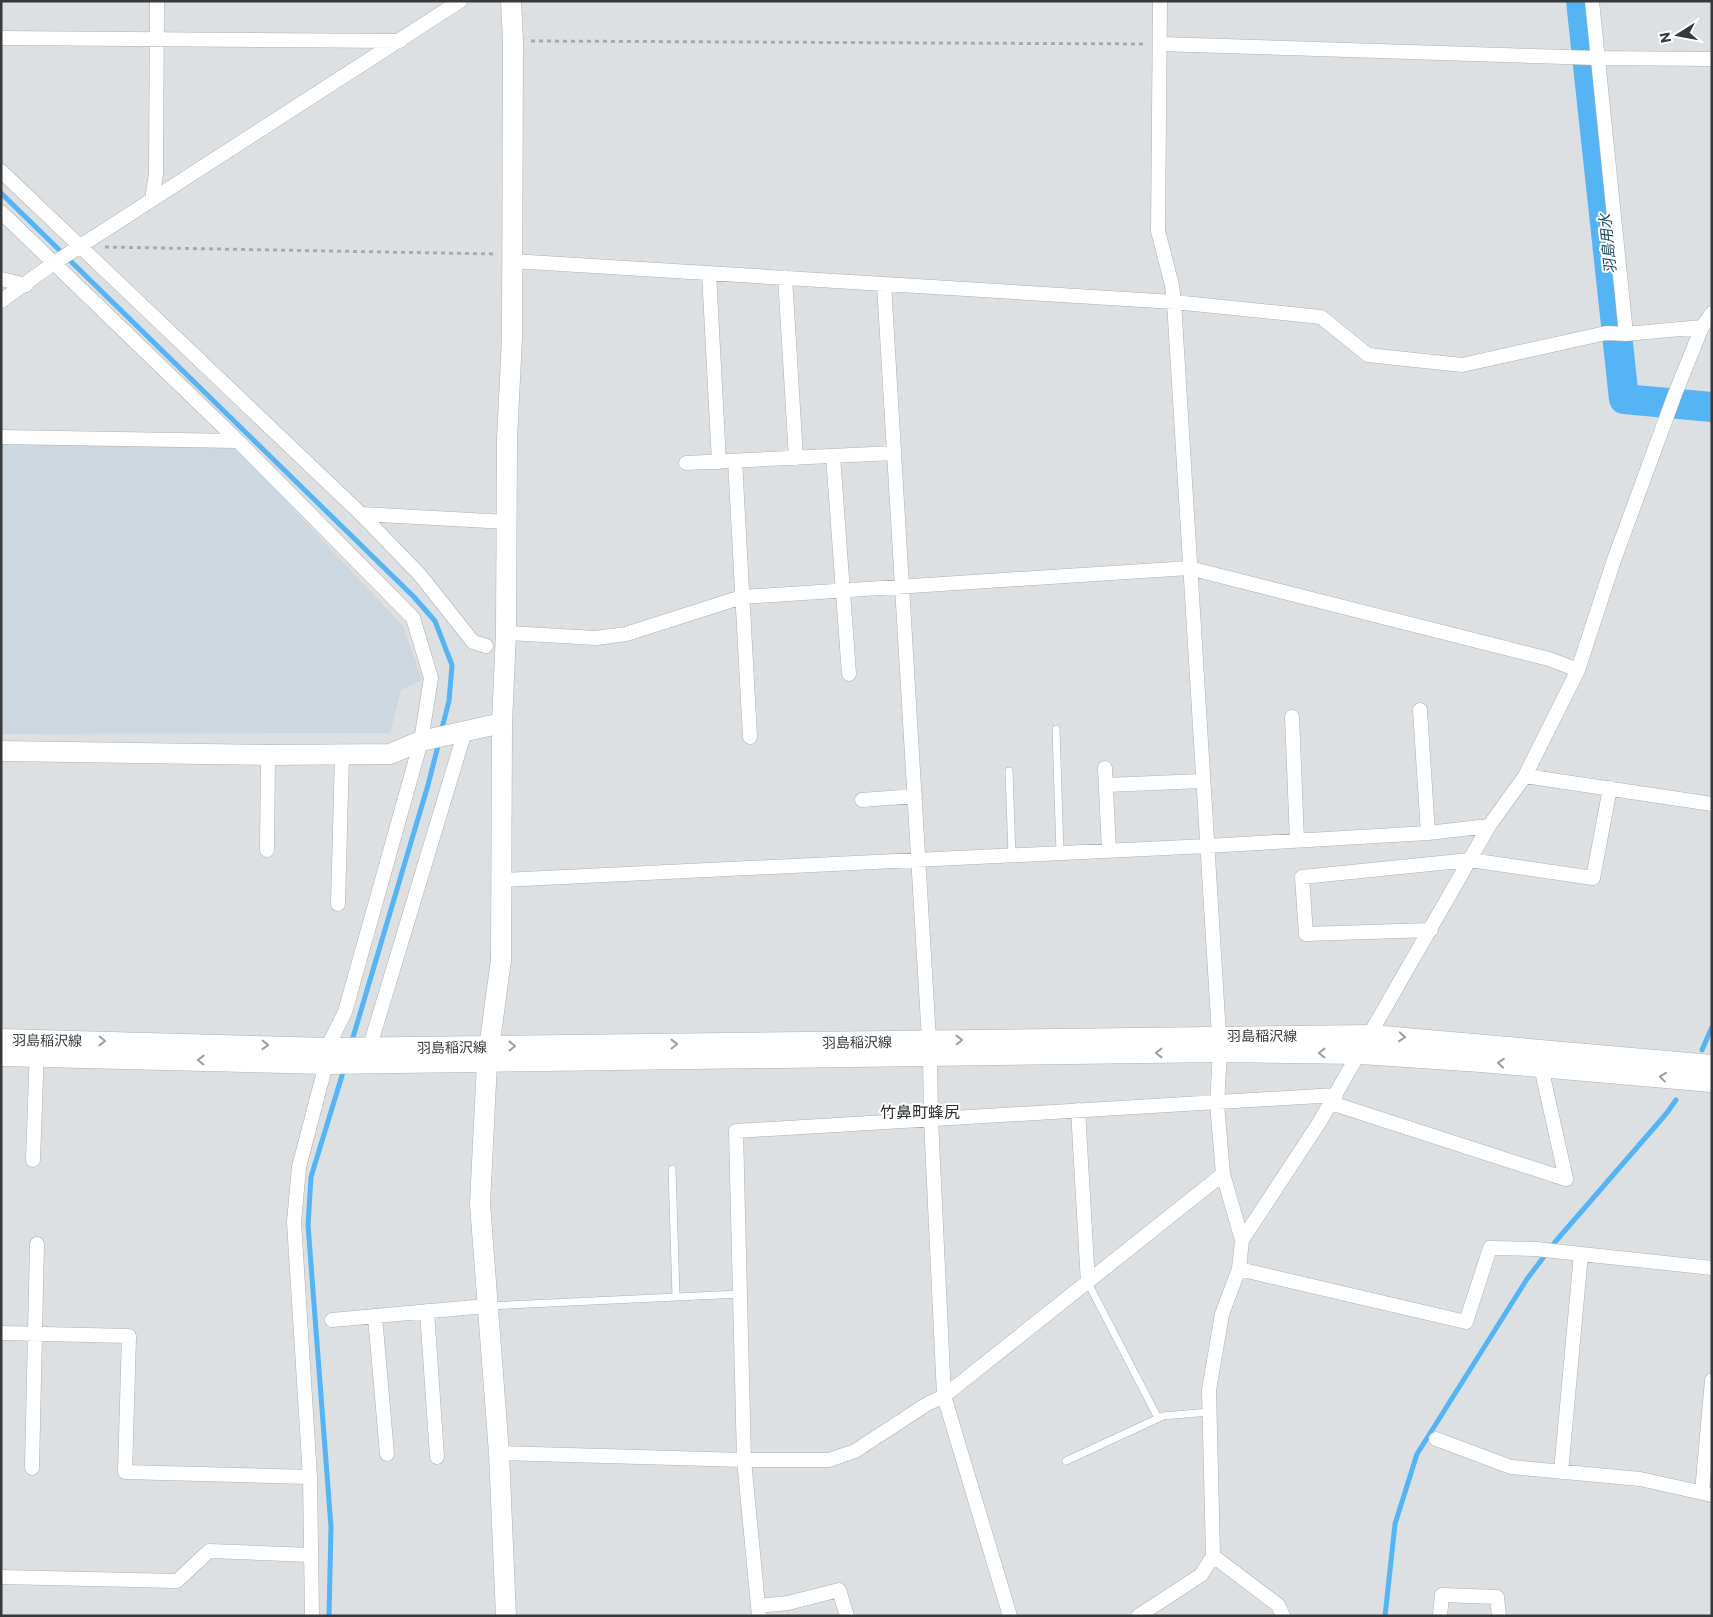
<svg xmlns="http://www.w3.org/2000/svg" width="1713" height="1617" font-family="Commissioner,'Noto Sans JP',sans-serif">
  <rect width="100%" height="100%" fill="#dce0e3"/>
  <!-- built -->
  <path fill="#ccd7e0" d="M1,444L235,447L403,626L422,680L401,690L390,733L1,734Z"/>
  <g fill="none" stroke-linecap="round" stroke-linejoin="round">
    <!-- stream -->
    <path stroke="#55b4f4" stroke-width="5" d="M1,193L414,597L435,621L452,665L449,701L441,732
      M351,1044L428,785L439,742
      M1702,1050L1712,1027
      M329,1616L331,1527L308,1225L311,1177L344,1069
      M1385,1616L1395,1524L1417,1454L1527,1279L1555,1242L1666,1114L1676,1100"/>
    <!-- river -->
    <path stroke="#55b4f4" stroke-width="30" d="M1581,1L1624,399L1712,407"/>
    <defs>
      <path id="lane" d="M1056,729L1060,853
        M1009,771L1012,856
        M672,1169L676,1297
        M1088,1283L1158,1418
        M489,1306L740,1294
        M1066,1461L1163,1416L1209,1412"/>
      <path id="street" d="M1592,1L1626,334L1702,327
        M1,38L400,41
        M1160,44L1597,58L1712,59
        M1,171L361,514L507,522
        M152,199L156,174L157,1
        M1,212L238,441L413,618L431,678L421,741L345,1012L327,1048L326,1064L299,1167L294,1222L310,1477L312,1616
        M512,261L1174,302L1321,317L1368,355L1462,365L1606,333L1626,334
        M709,273L719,462
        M785,277L796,458
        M1,279L26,285
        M884,284L930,1057L931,1119L944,1396L1010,1616
        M1,301L54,263L460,1
        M1,437L238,441
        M833,456L849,674
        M735,461L750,737
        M686,463L894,453
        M361,514L420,575L473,642L486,646
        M506,633L596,638L626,634L742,597L1189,568L1549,659L1578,670
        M1420,710L1428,833
        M1292,717L1297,840
        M1105,768L1109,851
        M1525,776L1712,804
        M1106,785L1202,781
        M862,800L915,796
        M267,850L268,755
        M502,880L1207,846L1428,833L1489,826
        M338,904L342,755
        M1431,930L1306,934L1302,877L1470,860L1593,878L1610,788
        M367,1056L465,731
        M1331,1103L1566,1179L1541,1067
        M1078,1110L1088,1283
        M33,1160L37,1048
        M1242,1240L1319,1123L1489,826L1525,776L1578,670L1614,560L1675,394L1702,327L1712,313
        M1239,1269L1466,1322L1490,1248L1536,1249L1581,1254
        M427,1311L437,1457
        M375,1316L387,1454
        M332,1320L486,1306
        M1,1333L129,1336L125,1472L310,1477
        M1436,1439L1511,1467L1640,1479L1712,1495
        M499,1453L744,1460H829L855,1451L927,1404L944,1396L1223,1174
        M32,1468L37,1244
        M1561,1472L1581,1254L1712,1268
        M1702,1492L1712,1380
        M1213,1556L1278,1605L1283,1616
        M1,1577L177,1581L209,1551L311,1555
        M758,1606L788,1603L839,1590L847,1616
        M759,1616L744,1460L736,1131L1336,1095
        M1138,1616L1201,1575L1213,1556L1209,1390L1222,1314L1239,1269L1242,1240L1223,1174L1217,1104L1220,1052L1174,302L1172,285L1158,231L1160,1
        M1440,1616L1442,1595L1497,1597L1499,1616"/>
      <path id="secondary" d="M1,751L268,755L390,754L421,741L502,723
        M1,1039L327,1048L1371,1035L1712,1065
        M1,1056L326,1064L1220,1052L1361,1054L1481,1062L1712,1082
        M506,1616L499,1453L480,1204L487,1063L501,960L502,723L506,633L507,440L512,337L513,41L511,1"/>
    </defs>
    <!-- lane casing -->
    <use href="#lane" stroke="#acb0b3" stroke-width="8"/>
    <!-- street casing -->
    <use href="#street" stroke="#acb0b3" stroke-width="15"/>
    <!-- secondary casing -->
    <use href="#secondary" stroke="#acb0b3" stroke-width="21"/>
    <!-- path -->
    <path stroke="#a7aaac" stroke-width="3" stroke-dasharray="4 4" stroke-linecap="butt" d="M531,41L1147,44
      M105,247L496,254"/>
    <!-- lane -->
    <use href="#lane" stroke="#fff" stroke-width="7"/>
    <!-- street -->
    <use href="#street" stroke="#fff" stroke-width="14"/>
    <!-- secondary -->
    <use href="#secondary" stroke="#fff" stroke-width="20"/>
  </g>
  <!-- one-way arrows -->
  <defs><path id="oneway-chevron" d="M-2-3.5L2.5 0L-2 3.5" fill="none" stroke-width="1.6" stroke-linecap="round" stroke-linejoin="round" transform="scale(1.25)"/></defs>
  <g stroke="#9b9c9c">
    <use href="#oneway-chevron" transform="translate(1402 1037) rotate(5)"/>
    <use href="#oneway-chevron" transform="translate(959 1040) rotate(-1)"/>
    <use href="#oneway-chevron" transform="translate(102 1041) rotate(1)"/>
    <use href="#oneway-chevron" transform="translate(674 1044) rotate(-1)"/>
    <use href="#oneway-chevron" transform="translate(265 1045) rotate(2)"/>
    <use href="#oneway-chevron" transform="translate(512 1046) rotate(-1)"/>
    <use href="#oneway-chevron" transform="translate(1159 1053) rotate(179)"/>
    <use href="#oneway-chevron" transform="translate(1322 1053) rotate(-179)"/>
    <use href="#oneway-chevron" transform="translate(201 1060) rotate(-179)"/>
    <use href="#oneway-chevron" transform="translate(1501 1063) rotate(-175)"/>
    <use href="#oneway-chevron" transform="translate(1663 1077) rotate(-174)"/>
  </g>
  <g text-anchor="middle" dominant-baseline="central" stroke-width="4" stroke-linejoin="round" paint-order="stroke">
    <!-- street labels -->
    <g font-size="14" fill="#37393a" stroke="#fff">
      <text x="1262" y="1035">羽島稲沢線</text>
      <text transform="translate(47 1040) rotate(1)">羽島稲沢線</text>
      <text transform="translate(857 1042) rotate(-1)">羽島稲沢線</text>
      <text transform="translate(452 1047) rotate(-1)">羽島稲沢線</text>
    </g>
    <!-- water labels -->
    <g font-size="15" font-style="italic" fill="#1e4660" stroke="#fff">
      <text transform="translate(1607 244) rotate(-96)">羽島用水</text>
    </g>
    <!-- quarter labels -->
    <g font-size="16" fill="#2d3133" stroke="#fff">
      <text x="920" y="1111">竹鼻町蜂尻</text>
    </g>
  </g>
  <!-- border -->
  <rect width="1713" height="1617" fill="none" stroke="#37393a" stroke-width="5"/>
  <!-- north arrow -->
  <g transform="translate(1678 35) rotate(259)" stroke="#ffffff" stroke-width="4" paint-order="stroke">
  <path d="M0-4L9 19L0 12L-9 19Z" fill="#37393a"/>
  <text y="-8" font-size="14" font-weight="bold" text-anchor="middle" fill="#37393a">N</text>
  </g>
</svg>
